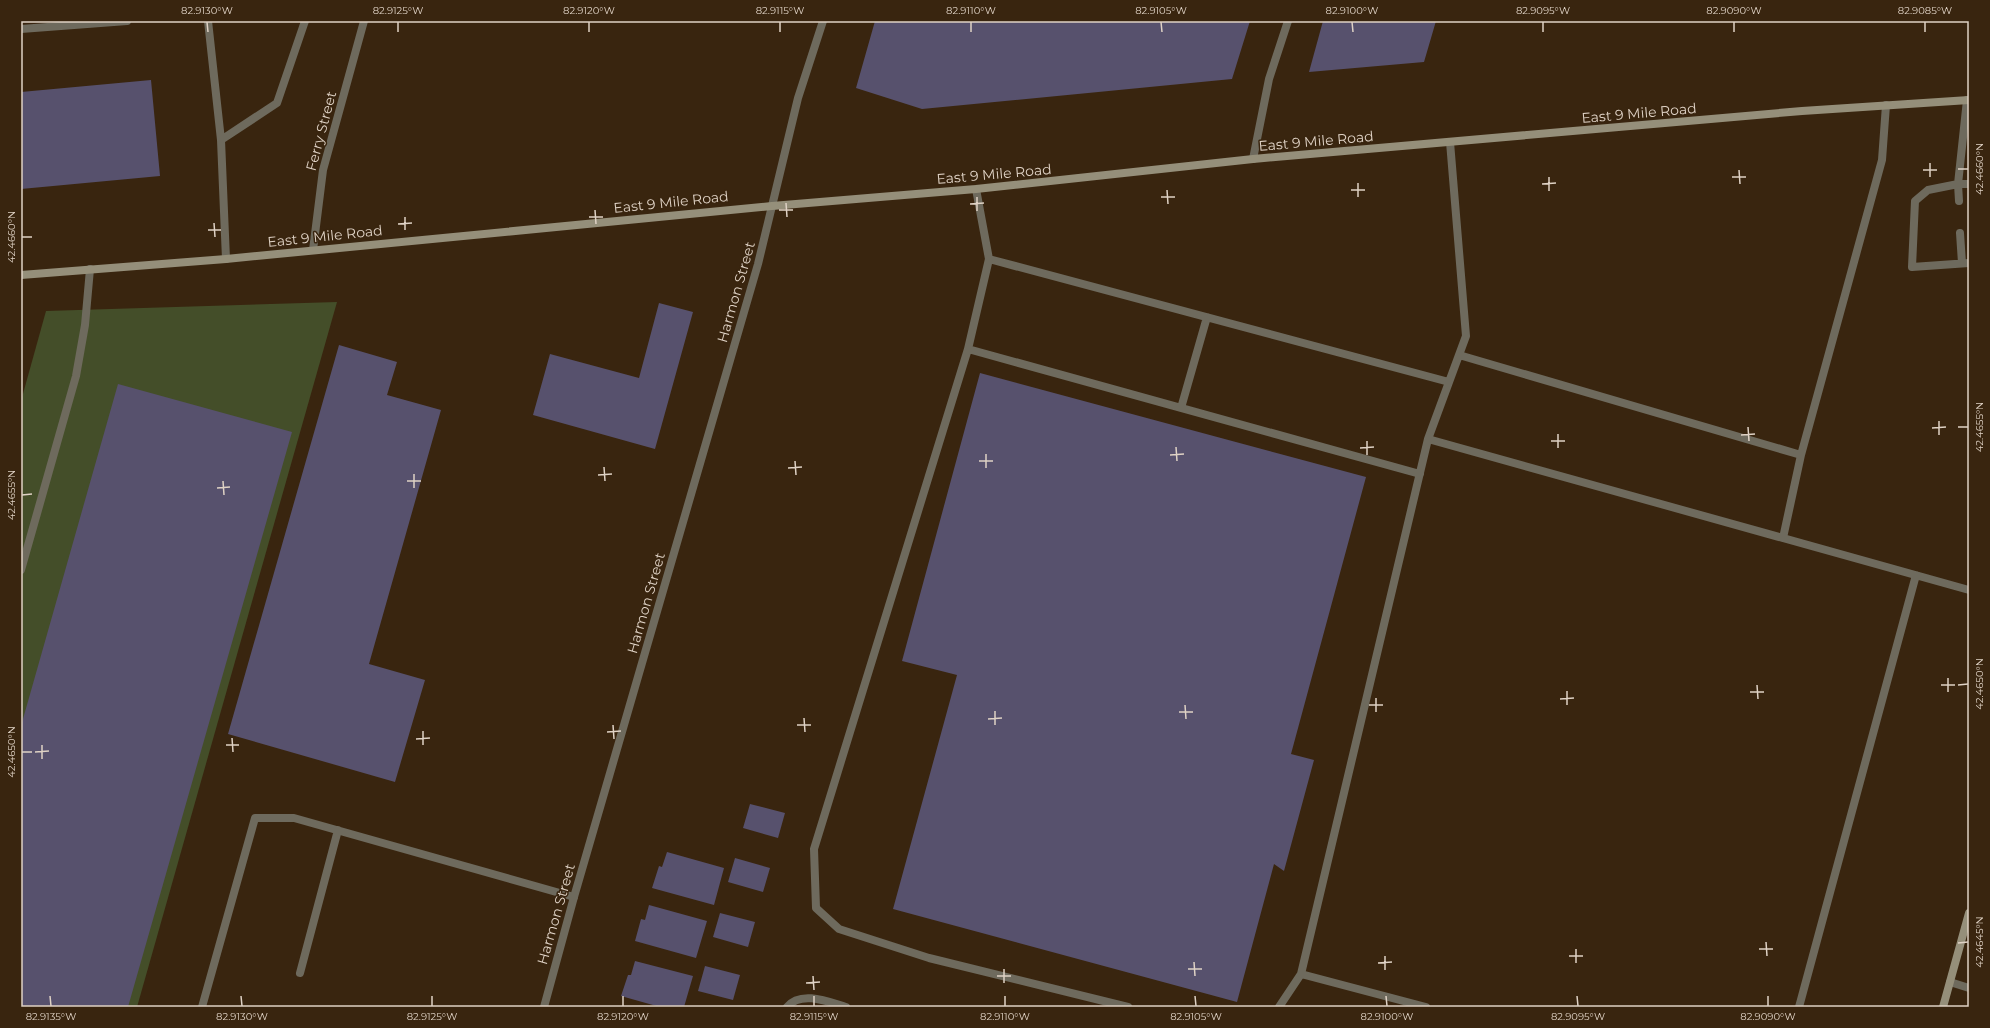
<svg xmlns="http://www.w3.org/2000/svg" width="1990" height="1028" font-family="Montserrat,sans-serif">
  <rect width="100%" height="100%" fill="#39250f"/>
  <!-- green -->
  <path fill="#444e29" d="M337,302L137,1007H21V401L46,311Z"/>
  <!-- building -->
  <path fill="#57516d" d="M875,21H1250L1232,79L922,109L856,88Z
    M1323,21H1436L1424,62L1309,72Z
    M151,80L160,176L21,189V92Z
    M659,303L693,312L655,449L533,415L550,354L639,378Z
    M339,345L397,362L387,395L441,410L369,664L425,680L395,782L228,734Z
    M980,373L1366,477L1291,754L1314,760L1284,871L1274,864L1237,1002L893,909L957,675L902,661Z
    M118,384L292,432L128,1007H21V726Z
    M750,804L785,813L778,838L743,828Z
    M667,852L724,868L714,905L652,888L659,866L662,867Z
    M735,858L770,868L763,892L728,882Z
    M649,905L707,921L696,958L635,941L641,919L645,920Z
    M720,913L755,922L748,947L713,937Z
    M635,961L693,976L684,1007H660L621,996L628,975H631Z
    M705,966L740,975L733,1000L698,991Z"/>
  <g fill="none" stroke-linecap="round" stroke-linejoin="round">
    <!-- lane -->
    <path stroke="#6e6a5d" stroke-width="8" d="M208,21L221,140
      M21,29L127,21
      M1967,100L1958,184L1928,190L1915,201L1912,267L1969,263
      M976,189L989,259L1449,382
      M1959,201L1958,184H1969
      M772,206L798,98L823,21
      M1960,233L1962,263
      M226,259L221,140L277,103L305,21
      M989,259L968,349L814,849L816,908L839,929L929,958L1128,1007
      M968,349L1420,474
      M1459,355L1801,455
      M1181,408L1207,317
      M1428,439L1969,590
      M1783,538L1801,455L1882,160L1886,105
      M21,570L76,376L85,325L90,269
      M300,973L338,830
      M1950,982L1969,988
      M202,1007L255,818H294L574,897
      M1279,1007L1301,974
      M1426,1007L1301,974L1428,439L1466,336L1450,142
      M1799,1007L1916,575"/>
    <!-- street -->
    <path stroke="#6e6a5d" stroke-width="8" d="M1253,159L1269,79L1288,21
      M313,250L323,170L364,21
      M544,1007L574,897L758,264L772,206
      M787,1007C801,990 829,1002 846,1007"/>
    <!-- secondary -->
    <path stroke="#958f7a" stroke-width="8" d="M21,275L226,259L772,206L976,189L1253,159L1802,111L1969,100
      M1943,1007L1969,913"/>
  </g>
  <!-- ticks -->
  <path fill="none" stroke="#dfd2c5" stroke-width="1.5" d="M207,22L208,32M398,22V32M589,22V32M780,22V32M971,22V32M1161,22L1162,32M1352,22L1353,32M1543,22V32M1734,22V32M1925,22V32M1930,163V177M1958,169H1968M1739,170L1740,184M1923,170H1937M1549,177V191M1732,177H1746M1358,183V197M1542,184L1556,183M1167,190L1168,204M1351,190H1365M977,197V211M1161,197H1175M786,203L787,217M970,204L984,203M595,210L596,224M779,210H793M405,217V230M589,217H603M214,223L215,237M398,224L412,223M208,230H221M22,237H32M1939,421V435M1748,427L1749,441M1958,427H1968M1932,428L1946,427M1558,434V448M1741,435L1755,434M1367,441V455M1551,441H1565M1176,447L1177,461M1360,448L1374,447M986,454V468M1170,455L1184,454M795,461L796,475M979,461H993M604,467L605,481M788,468L802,467M414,474V488M598,475L612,474M223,481L224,495M407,481H421M217,488L230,487M22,495L32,494M1948,678V692M1757,685L1758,699M1941,685H1955M1958,685L1968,684M1567,691V705M1750,692H1764M1376,698V712M1560,699L1574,698M1185,705L1186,719M1369,705H1383M995,711V725M1179,712H1193M804,718L805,732M988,719L1002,718M613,725L614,739M797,725H811M423,731V745M607,732L621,731M232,738L233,752M416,739L430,738M42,745V759M226,745H239M22,752H32M35,752L49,751M1766,942L1767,956M1958,943L1968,942M1576,949V963M1759,949H1773M1385,956V970M1569,956H1583M1194,962L1195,976M1378,963L1392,962M1004,969V983M1188,969H1202M813,976L814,990M997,976H1011M806,983L820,982M50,996L51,1006M241,996L242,1006M432,996V1006M623,996V1006M814,996V1006M1005,996V1006M1195,996L1196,1006M1386,996L1387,1006M1577,996L1578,1006M1768,996V1006"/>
  <g text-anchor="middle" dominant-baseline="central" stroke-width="3" stroke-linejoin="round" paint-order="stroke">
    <!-- street labels -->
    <g font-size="14" fill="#dfd2c5" stroke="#39250f">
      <text transform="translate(1639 113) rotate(-5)">East 9 Mile Road</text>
      <text transform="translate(321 131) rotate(-75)">Ferry Street</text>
      <text transform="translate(1316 141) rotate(-5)">East 9 Mile Road</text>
      <text transform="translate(994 174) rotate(-5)">East 9 Mile Road</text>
      <text transform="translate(671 202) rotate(-6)">East 9 Mile Road</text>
      <text transform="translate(325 236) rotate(-6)">East 9 Mile Road</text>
      <text transform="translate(736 292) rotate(-74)">Harmon Street</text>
      <text transform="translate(646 603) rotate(-74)">Harmon Street</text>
      <text transform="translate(556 914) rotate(-74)">Harmon Street</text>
    </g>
  </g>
  <!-- border -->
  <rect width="1990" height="1028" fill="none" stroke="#39250f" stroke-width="44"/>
  <rect x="22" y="22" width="1946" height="984" fill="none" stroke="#dfd2c5" stroke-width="1.5"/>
  <g font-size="10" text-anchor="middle" fill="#dfd2c5">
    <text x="207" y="14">82.9130°W</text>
    <text x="398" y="14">82.9125°W</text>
    <text x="589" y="14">82.9120°W</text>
    <text x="780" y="14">82.9115°W</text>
    <text x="971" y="14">82.9110°W</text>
    <text x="1161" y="14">82.9105°W</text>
    <text x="1352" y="14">82.9100°W</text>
    <text x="1543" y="14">82.9095°W</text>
    <text x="1734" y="14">82.9090°W</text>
    <text x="1925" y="14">82.9085°W</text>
    <text transform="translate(1979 169) rotate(-90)" y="4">42.4660°N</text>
    <text transform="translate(11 237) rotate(-90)" y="4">42.4660°N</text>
    <text transform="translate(1979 427) rotate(-90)" y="4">42.4655°N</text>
    <text transform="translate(11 495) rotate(-90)" y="4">42.4655°N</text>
    <text transform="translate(1979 684) rotate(-90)" y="4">42.4650°N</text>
    <text transform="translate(11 752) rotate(-90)" y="4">42.4650°N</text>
    <text transform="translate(1979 942) rotate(-90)" y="4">42.4645°N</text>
    <text x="51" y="1020">82.9135°W</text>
    <text x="242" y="1020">82.9130°W</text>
    <text x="432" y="1020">82.9125°W</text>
    <text x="623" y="1020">82.9120°W</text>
    <text x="814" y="1020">82.9115°W</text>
    <text x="1005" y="1020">82.9110°W</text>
    <text x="1196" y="1020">82.9105°W</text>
    <text x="1387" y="1020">82.9100°W</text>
    <text x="1578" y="1020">82.9095°W</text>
    <text x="1768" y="1020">82.9090°W</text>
  </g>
</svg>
